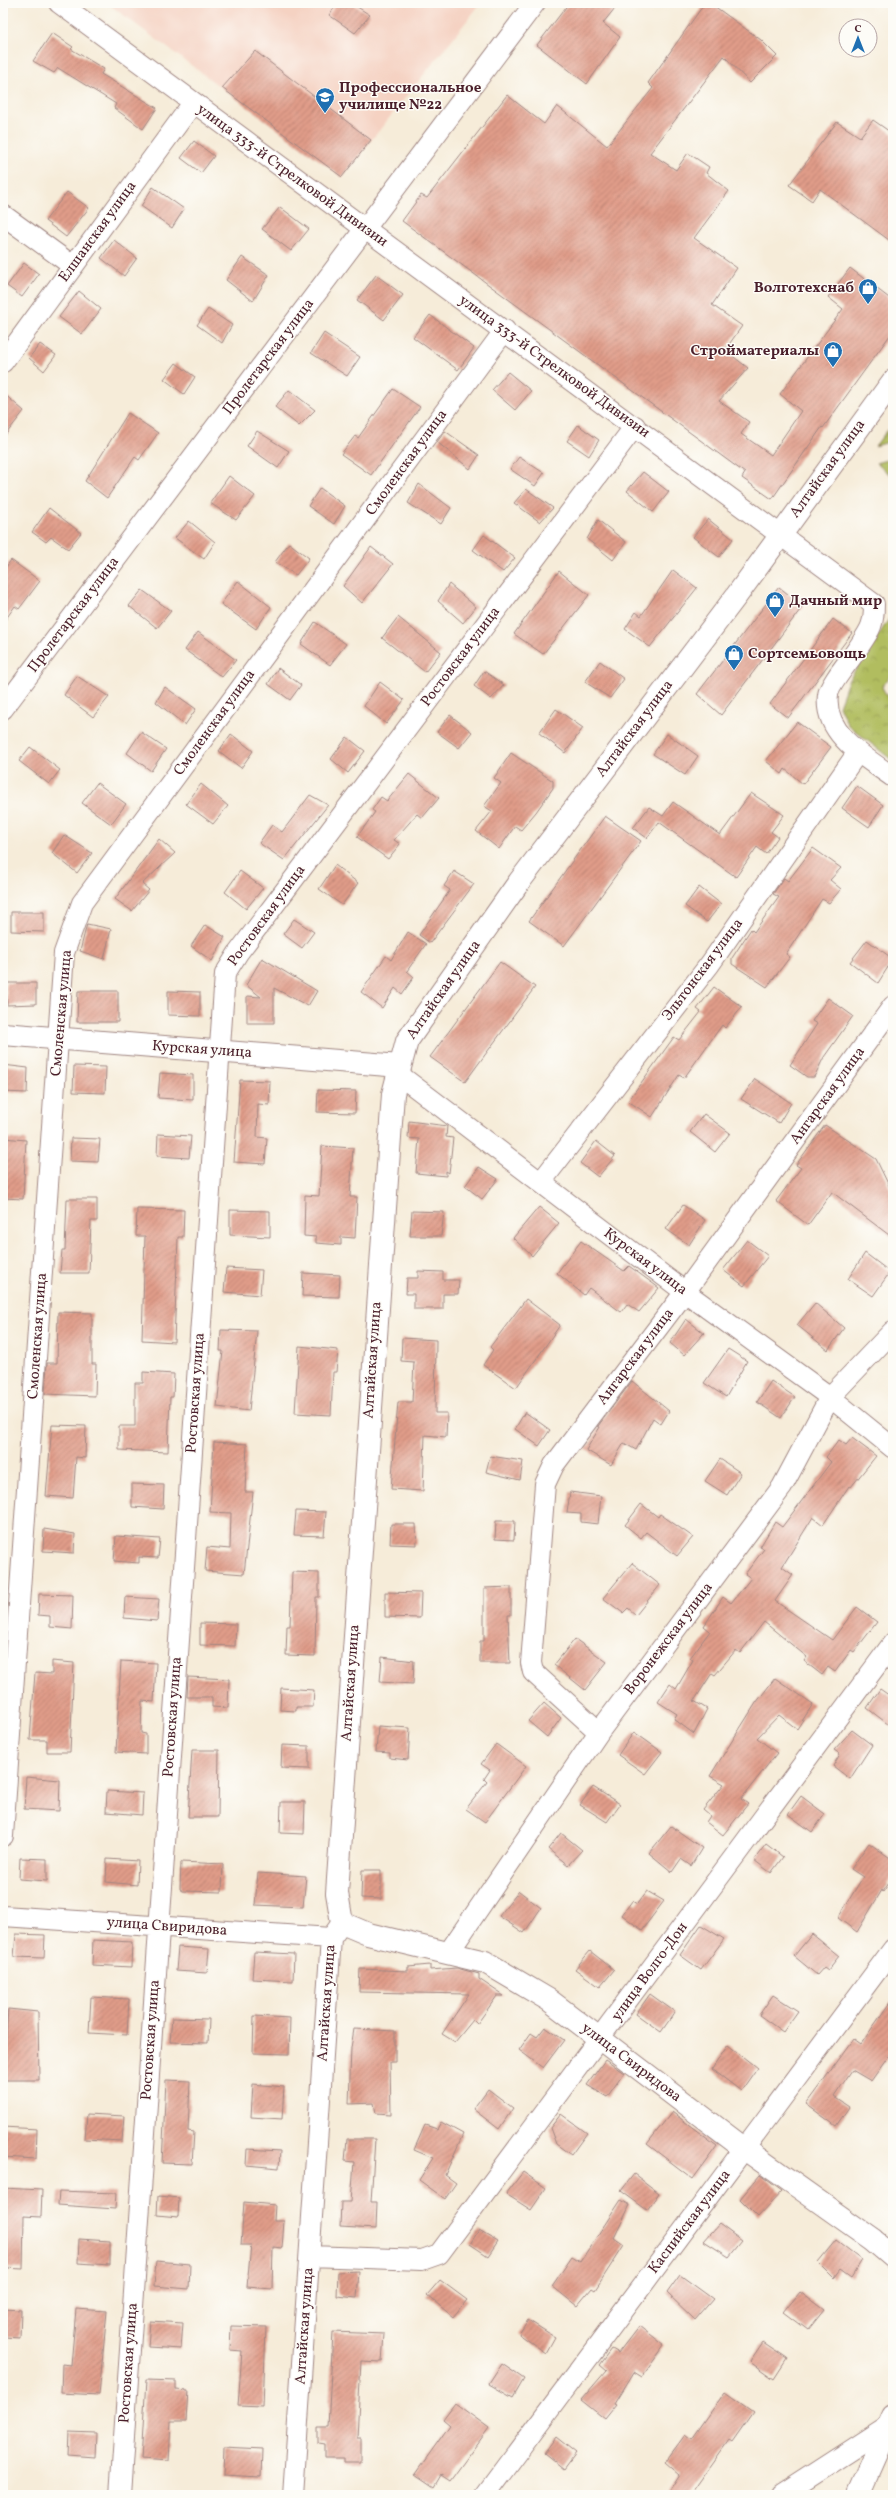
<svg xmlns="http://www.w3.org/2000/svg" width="896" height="2498" font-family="Vollkorn,serif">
  <defs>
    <pattern id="park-crowns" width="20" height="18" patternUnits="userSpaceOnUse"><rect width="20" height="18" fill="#b1bd5f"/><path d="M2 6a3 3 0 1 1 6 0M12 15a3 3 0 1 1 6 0" fill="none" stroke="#92994f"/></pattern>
    <pattern id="building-hatch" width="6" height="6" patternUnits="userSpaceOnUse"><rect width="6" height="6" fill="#e09c89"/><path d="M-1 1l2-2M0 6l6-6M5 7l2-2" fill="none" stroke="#b87f70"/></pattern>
  </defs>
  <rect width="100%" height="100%" fill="#fdfcf7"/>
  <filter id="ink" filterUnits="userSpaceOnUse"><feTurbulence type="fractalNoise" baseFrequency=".025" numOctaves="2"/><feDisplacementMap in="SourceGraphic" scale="8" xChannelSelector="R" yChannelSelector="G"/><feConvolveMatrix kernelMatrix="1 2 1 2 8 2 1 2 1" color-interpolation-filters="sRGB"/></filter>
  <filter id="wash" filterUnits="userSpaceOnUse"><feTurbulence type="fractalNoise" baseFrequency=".012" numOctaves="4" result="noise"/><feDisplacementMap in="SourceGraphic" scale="16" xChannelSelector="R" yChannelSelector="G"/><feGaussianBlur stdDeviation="0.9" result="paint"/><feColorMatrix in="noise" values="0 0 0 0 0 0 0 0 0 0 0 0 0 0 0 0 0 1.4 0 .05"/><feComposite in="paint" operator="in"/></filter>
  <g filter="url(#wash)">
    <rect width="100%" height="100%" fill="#f6ecd9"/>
    <!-- built -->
    <path fill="#f5d2c2" d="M107,3H481L342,177Z"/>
    <!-- park -->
    <path fill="url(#park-crowns)" stroke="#7e6e45" d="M893,423V441L875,446Z
      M893,458V477L876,463Z
      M893,613V673L882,687L893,707V761L848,725L839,706L848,681Z"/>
    <g id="blocks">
      <!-- building -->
      <path fill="url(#building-hatch)" d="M338,3H351L370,15L355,33L329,15Z
        M569,3H619L603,23L620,37L587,84L537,45Z
        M705,3H710L761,40L777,56L750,83L724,56L650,153L676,170L688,153L709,167L706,173L729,191L694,238L737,268L712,305L742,326L725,350L748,368L719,401L749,422L741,434L771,455L801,411L780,394L843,309L828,297L850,268L893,301V331L823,428L822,427L772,499L742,478L745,473L402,221L421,195L427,198L507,95L544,124L557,106L607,146L653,88L648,83Z
        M52,33L73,47L71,49L104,69L101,74L157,108L143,129L114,108L116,104L58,68L54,73L33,61Z
        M255,51L371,140L342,177L222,88Z
        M873,120L893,134V243L820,189L812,201L789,185L837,122L860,137Z
        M194,141L214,156L201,173L181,158Z
        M153,187L184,209L172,228L141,206Z
        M67,192L89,208L66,237L45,221Z
        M280,207L309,229L291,251L262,229Z
        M114,240L137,258L124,276L101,258Z
        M242,257L269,275L253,301L226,280Z
        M24,263L39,274L22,297L7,286Z
        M376,275L403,295L384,320L357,300Z
        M79,291L101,309L82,334L59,317Z
        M208,309L232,325L222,343L197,325Z
        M430,315L474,348L458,370L413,337Z
        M324,333L360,357L347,376L311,353Z
        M40,344L56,355L44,371L29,358Z
        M176,363L195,377L184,394L164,379Z
        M508,372L531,391L515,410L492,390Z
        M393,389L420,407L371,475L341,454L355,436L358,438Z
        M289,390L315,410L299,426L275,407Z
        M3,393L24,411L3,438Z
        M128,413L158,433L139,460L135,457L107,498L85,481Z
        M578,425L599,440L589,456L567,441Z
        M257,431L289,451L278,468L247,446Z
        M445,431L479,455L470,469L437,442Z
        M519,457L544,473L535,486L510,469Z
        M643,472L669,492L653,512L627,491Z
        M229,476L255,496L236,520L210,503Z
        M419,484L451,508L441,524L408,503Z
        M320,488L345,506L334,524L308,506Z
        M526,489L553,508L540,522L514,503Z
        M49,508L81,533L68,549L51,537L46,542L32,532Z
        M708,519L733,539L719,557L693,537Z
        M598,520L626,542L613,560L587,539Z
        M189,521L215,542L204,559L175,538Z
        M484,535L515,558L503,572L473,550Z
        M289,543L309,558L296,575L275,562Z
        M371,547L393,564L362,603L343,586Z
        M11,560L40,581L19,609L15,606L3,623V571Z
        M673,570L697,588L650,647L625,629L636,612L641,616Z
        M559,571L589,595L543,654L514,634Z
        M238,581L271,607L256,629L221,604Z
        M449,584L476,607L463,623L438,601Z
        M779,587L803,606L721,715L697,694Z
        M142,590L171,611L157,628L129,606Z
        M398,617L441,652L425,672L382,638Z
        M833,619L852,633L788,718L770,704Z
        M315,622L346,644L330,665L301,644Z
        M198,632L236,660L222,677L185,650Z
        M600,661L624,679L610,698L585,682Z
        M278,668L301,685L290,700L268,684Z
        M484,671L504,685L491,699L474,686Z
        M77,676L109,697L93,717L64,695Z
        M380,682L404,700L386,724L364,706Z
        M165,687L196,709L185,725L156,702Z
        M556,709L583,728L565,753L539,733Z
        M450,715L472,732L459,748L437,732Z
        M797,722L831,747L803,784L785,769L782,774L766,761Z
        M141,732L166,749L151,771L127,753Z
        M231,734L253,751L241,768L219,751Z
        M667,734L698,756L685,775L653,754Z
        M347,737L365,751L348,773L331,759Z
        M30,747L60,770L49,784L19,761Z
        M511,753L553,781V788L536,812L521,830L515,826L499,849L476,831L492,811L484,806L501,783L494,778Z
        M409,774L439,798L422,818L417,814L394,840L400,844L388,859L357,837L375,812L372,810L381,797L387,801Z
        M97,783L126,804L111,824L82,803Z
        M201,784L228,806L213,824L186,804Z
        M857,786L883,805L869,827L842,808Z
        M751,793L784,815L771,832L778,837L766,854L757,847L736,877L659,822L647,838L633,828L649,807L663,816L673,802L720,835Z
        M310,795L328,805L284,860L259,843L272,825L282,832Z
        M605,816L641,841L564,946L529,921Z
        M64,835L92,853L77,873L52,853Z
        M159,839L175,853L142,884L149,890L132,911L115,899Z
        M813,848L841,868L830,880L841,889L829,903L822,899L786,954L790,957L767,987L732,964V958L751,929L754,932L779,897L773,894L784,878L788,881Z
        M335,865L358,883L342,905L319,889Z
        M240,871L263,888L246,909L225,892Z
        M454,871L474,884L430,943L419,935L450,890L444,886Z
        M699,887L721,904L707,922L685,906Z
        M11,912H44V932L11,931Z
        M294,919L314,932L302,948L283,934Z
        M87,924L111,929L104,959L80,951Z
        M205,925L225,937L212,961L191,946Z
        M408,932L426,944L407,971L414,977L402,994L395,988L382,1008L361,992L386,956L391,960Z
        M867,940L893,959L878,983L850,962Z
        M262,958L317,991L308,1006L274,988V1023H247V996L261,997L246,985Z
        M500,962L535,987L465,1082L430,1057Z
        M6,983H36V1004L7,1005Z
        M714,987L742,1007L725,1028L722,1025L684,1078L679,1075L652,1117L628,1101L674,1037L679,1040L701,1012L697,1009Z
        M78,991H118V1022H77Z
        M168,991L200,992V1016L168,1015Z
        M828,998L853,1016L824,1057L814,1077H807L790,1065L817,1024L812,1021Z
        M3,1065L28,1068L27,1093L3,1092Z
        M74,1066L106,1067L105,1093L73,1092Z
        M160,1073L193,1075V1100L158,1098Z
        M755,1079L791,1103L779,1123L741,1099Z
        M240,1080L270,1081L269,1105L258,1104L257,1137L267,1138L265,1164L234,1162Z
        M318,1090L356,1091L355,1113L317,1112Z
        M704,1114L730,1133L715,1152L690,1132Z
        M409,1121L447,1126L446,1137L453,1138L449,1173L446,1171V1176L416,1173L419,1139L408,1138Z
        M825,1125L876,1159L893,1194V1238L832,1192L808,1225L776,1201L801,1168L796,1165Z
        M158,1134L191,1136L189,1158L157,1156Z
        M3,1138L26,1140L23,1199L3,1198Z
        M71,1138L100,1139L98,1162L70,1161Z
        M596,1141L615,1156L598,1177L580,1163Z
        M322,1146L353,1148L350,1197H357L355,1238L341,1237V1245L316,1243V1237L304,1236L305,1195L319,1196Z
        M479,1167L498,1179L482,1199L465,1186Z
        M67,1199H97V1221H91L89,1273H60L62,1250H65Z
        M683,1205L705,1220L689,1245L666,1229Z
        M539,1207L559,1223L532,1256L513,1238Z
        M137,1209L184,1210L183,1237H178L174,1342L142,1340L145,1236H136Z
        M230,1210L270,1211V1237L230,1235Z
        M412,1211L444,1212L441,1236H410Z
        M747,1240L768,1256L744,1286L723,1270Z
        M581,1241L624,1271L629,1266L659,1288L639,1312L627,1304L621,1312L589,1288L584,1295L557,1273Z
        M865,1253L890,1272L873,1296L848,1279Z
        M226,1268L262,1270L260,1295L224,1292Z
        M418,1271L443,1272V1280H459L458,1294H443V1309H414V1294H406L407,1278H418Z
        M303,1273L340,1275L339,1297L302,1296Z
        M526,1299L560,1325L516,1388L483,1365L493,1350L490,1347Z
        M815,1303L844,1328L828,1350L797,1325Z
        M58,1312L92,1313V1364H96L95,1396L45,1394L47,1363H57Z
        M686,1319L704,1333L684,1355L670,1343Z
        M221,1330L257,1331L249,1411L217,1407L223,1351H220Z
        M402,1338L436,1340L435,1413H447L446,1437L425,1435L423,1491L391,1489L398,1402H412L414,1362L401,1361Z
        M299,1346L338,1350L336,1372H333L331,1415L295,1413Z
        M728,1349L747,1361L726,1397L704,1383Z
        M143,1372L174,1374L173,1397H170L168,1452L119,1450V1426H135V1383H143Z
        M632,1381L669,1411L661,1424L653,1418L636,1450L624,1443L611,1465L586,1450L600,1427L598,1426Z
        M771,1381L795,1397L781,1418L757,1402Z
        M525,1412L550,1430L539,1446L515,1429Z
        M52,1425L86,1426L85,1458L76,1457L73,1498L46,1496Z
        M852,1438L876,1456L851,1487L849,1486L823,1525L813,1517L782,1567L793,1575L775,1601L832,1640L857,1607L877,1622L854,1652L851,1650L835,1672L828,1667L822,1675L804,1661L807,1657L764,1622L740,1653L736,1650L715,1675L712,1673L694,1701L707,1709L694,1734L674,1719L677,1714L658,1702L670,1684L676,1689L693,1660L690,1658L710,1631L704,1626L723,1597L731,1603L751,1578L745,1574L764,1549L760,1547L775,1522L782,1527L831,1462L826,1457L839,1440L846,1445Z
        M214,1442L247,1444L245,1492H253L244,1574L205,1571L207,1547L230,1549L231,1513L210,1512Z
        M490,1456L523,1461L520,1480L486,1472Z
        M720,1459L741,1473L727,1495L705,1481Z
        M132,1484L164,1485L163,1509L132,1507Z
        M570,1492L601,1496L598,1524L581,1522V1514L567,1513Z
        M641,1504L658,1517L660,1514L693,1537L677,1556L646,1532L641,1538L625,1525Z
        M296,1511L326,1512L324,1536L294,1535Z
        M496,1521H515L514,1540L495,1539Z
        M391,1524H416L417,1545L390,1544Z
        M44,1529L75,1534L74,1553L43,1551Z
        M116,1536L160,1539L158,1558L139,1557V1563L114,1561Z
        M632,1563L660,1585L636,1615L628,1608L623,1613L603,1598Z
        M292,1572L319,1573V1597H316L315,1656L286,1655L287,1626H290Z
        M511,1587V1615H508L510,1663H480V1641H484V1588Z
        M385,1592L421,1593L420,1618L385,1617Z
        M39,1594L73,1595L72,1629L50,1627V1616L38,1615Z
        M125,1597L159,1599L157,1621L124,1618Z
        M200,1623L236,1624L235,1646L200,1645Z
        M575,1639L607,1662L585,1690L554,1665Z
        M382,1657L414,1661L413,1684L380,1682Z
        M52,1661L74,1663L70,1752H47V1740H30L35,1673L52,1674Z
        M121,1661L156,1663L154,1702L142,1701L141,1733L146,1734V1754L116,1752Z
        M188,1677L229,1679L228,1708L212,1707V1697H187Z
        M775,1678L813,1704L797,1729L779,1715L757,1738L777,1753L741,1799L748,1804L723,1835L706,1822L710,1816L703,1810L724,1784L710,1776L756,1703Z
        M281,1688L314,1690L313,1707H296V1711L280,1710Z
        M880,1689L893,1698V1728L867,1708Z
        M544,1703L561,1718L547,1737L528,1721Z
        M378,1726L410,1728L408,1760L390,1758V1753L376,1752Z
        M852,1730L872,1745L850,1779L833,1766L840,1754L834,1750Z
        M634,1732L662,1752L645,1774L618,1755Z
        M496,1744L526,1766L485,1822L466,1809L487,1782L484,1779L490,1770L481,1764Z
        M282,1745L309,1746V1769L281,1768Z
        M192,1750H219L218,1817H188Z
        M26,1777L60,1780L59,1811L24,1809Z
        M593,1787L620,1804L607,1822L580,1805Z
        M107,1791L143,1793L142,1815L106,1812Z
        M801,1796L825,1814L812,1832L788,1814Z
        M281,1802H305L304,1834L280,1833Z
        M671,1826L702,1848L691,1866L681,1859L672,1872L649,1853Z
        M561,1833L582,1850L568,1865L548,1849Z
        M869,1843L893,1860V1877L883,1892L882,1890L857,1932L838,1918L863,1877L851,1869Z
        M766,1844L783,1857L771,1873L754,1860Z
        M20,1858L47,1859V1881L19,1879Z
        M107,1859L138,1861L137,1885L106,1882Z
        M181,1862L223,1864L222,1892L183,1891L180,1889Z
        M362,1870H381V1899L361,1898Z
        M258,1873L306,1876L303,1907L255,1905Z
        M519,1891L541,1908L524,1933L499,1916Z
        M647,1891L664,1901L642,1930L622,1915L632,1901L637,1904Z
        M701,1925L724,1939L701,1970L680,1955Z
        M16,1934L45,1935L44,1958L14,1957Z
        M812,1934L839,1956L828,1970L824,1967L817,1975L794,1956Z
        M93,1940L132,1942L131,1967L92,1965Z
        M178,1947L209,1949L207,1973L176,1971Z
        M590,1951L614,1970L600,1987L575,1969Z
        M254,1952L294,1954L293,1981L252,1979Z
        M430,1965V1970L457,1968L479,1974V1979L504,1996H497L477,2024L473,2020L455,2042L442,2034L469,1994L359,1992L360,1969L408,1971V1967Z
        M650,1994L675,2012L661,2032L636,2014Z
        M773,1995L798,2011L783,2032L759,2015Z
        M91,1997L129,1999L127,2035L89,2033Z
        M893,1998V2050L871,2081L852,2070L834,2097L849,2107L836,2126L806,2104L854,2039L861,2044Z
        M8,2009L38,2012L39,2080H3Z
        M254,2016L290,2018L289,2054L253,2053Z
        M172,2018L209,2019L208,2043L170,2042Z
        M545,2027L564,2040L543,2068L519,2050L531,2033L537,2037Z
        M354,2029L395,2031V2062H390L391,2114L376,2113L374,2103L349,2104L351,2048Z
        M728,2045L757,2068L741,2091L712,2069Z
        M605,2060L624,2073L607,2097L587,2085Z
        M166,2080L190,2081L188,2131L194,2132L192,2164L162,2163Z
        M253,2084L284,2087L282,2119L251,2117Z
        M488,2089L513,2108L499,2129L473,2109Z
        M672,2112L717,2146L693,2179L647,2144Z
        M87,2114L124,2116L122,2141L85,2139Z
        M561,2114L587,2133L571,2155L556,2144L550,2128Z
        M441,2122L463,2134L445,2175L456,2183L445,2199L419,2180L433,2158L414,2150L425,2125L437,2129Z
        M3,2127L37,2129L36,2159L3,2157Z
        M347,2139H375L371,2202H377L376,2229L340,2227L341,2202H351L354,2162L345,2161Z
        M247,2149L280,2151L279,2168L246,2165Z
        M523,2172L546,2188L531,2210L506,2194Z
        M634,2174L659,2193L647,2210L621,2191Z
        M760,2175L782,2191L758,2217L740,2199Z
        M3,2188L42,2190L41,2217L24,2216L23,2269L3,2268Z
        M59,2191L116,2193L115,2209L58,2205Z
        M158,2196L179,2198L178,2217L157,2215Z
        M621,2200L630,2205L614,2238L624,2245L595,2290L592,2288L577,2306L552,2286L572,2257L580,2262Z
        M244,2202L275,2205L274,2221H284L282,2248L273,2247L272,2289L247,2287L251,2245H241Z
        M719,2224L742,2241L729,2257L704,2241Z
        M479,2230L498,2241L488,2256L470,2244Z
        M79,2239L110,2241V2265L78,2263Z
        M836,2240L862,2260L851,2278L840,2270L834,2278L818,2262Z
        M156,2261L190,2264L189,2289L154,2286Z
        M359,2271L357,2298L337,2296L338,2272Z
        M680,2275L713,2299L695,2320L667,2293Z
        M440,2280L467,2300L453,2317L427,2295Z
        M800,2292L824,2310L808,2330L784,2312Z
        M3,2309L21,2310L20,2338L3,2337Z
        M76,2309L107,2311L99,2395L61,2393L62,2364L71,2365Z
        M528,2320L555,2337L546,2353L519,2334Z
        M150,2321L183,2323L181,2349L148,2347Z
        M231,2326L266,2327L263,2407L238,2406L242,2351L230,2350Z
        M639,2326L664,2346L642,2377L634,2372L615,2403L617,2404L605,2419L581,2400L606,2371L599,2365L611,2349L618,2353Z
        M333,2332L384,2334L382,2362L361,2361L357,2438H361V2462H343V2458H324V2444L318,2443V2428H328Z
        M763,2343L787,2359L774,2379L750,2362Z
        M502,2364L524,2379L513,2398L489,2384Z
        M146,2380L176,2381V2389L188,2390L186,2421H171L169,2461L141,2459Z
        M725,2392L753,2412L732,2442L729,2440L690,2495H667L680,2475L665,2462L685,2435L691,2440Z
        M455,2403L489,2428L450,2481L441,2475L434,2487L415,2474L450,2425L443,2419Z
        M69,2432L96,2433L95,2457L68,2455Z
        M556,2437L576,2453L564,2469L544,2453Z
        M224,2447L262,2449L261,2477L223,2475Z"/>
    </g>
  </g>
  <g filter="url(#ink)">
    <use href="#blocks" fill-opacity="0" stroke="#a08682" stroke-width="1"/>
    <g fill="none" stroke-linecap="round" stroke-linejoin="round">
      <defs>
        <path id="minor" d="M59,3L874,604C874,628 869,631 856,651C850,660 829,685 828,695C823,734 866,758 893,777
          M3,215L73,266
          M3,362L193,103
          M3,709L535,3
          M398,1074L685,1292L830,1397L893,1448
          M541,1182L710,964L858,752
          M599,1732L533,1672L531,1663L545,1484L554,1465L685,1292L893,1006
          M3,1836L64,953L82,903L505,330
          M3,1916L331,1938
          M449,1952L599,1732L782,1487L830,1397L893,1331
          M310,2256L422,2260L439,2254L893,1643
          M120,2495L225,974L238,953L635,426
          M293,2495L331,1938L342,1923
          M486,2495L893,1949
          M781,2495L889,2425"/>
        <path id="tertiary" d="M893,381L737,595L519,882L407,1041L393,1094L337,1893L342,1923L368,1934L485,1962L549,2000L742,2147L873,2240L893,2257
          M3,1034L400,1066
          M858,2495L893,2416"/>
      </defs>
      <!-- minor casing -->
      <use href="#minor" stroke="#a08682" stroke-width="22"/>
      <!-- tertiary casing -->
      <use href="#tertiary" stroke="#a08682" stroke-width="24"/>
      <!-- minor -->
      <use href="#minor" stroke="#fff" stroke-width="20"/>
      <!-- tertiary -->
      <use href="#tertiary" stroke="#fff" stroke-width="22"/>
    </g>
  </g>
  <!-- icons -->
  <defs>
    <symbol id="university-pin" viewBox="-11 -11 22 30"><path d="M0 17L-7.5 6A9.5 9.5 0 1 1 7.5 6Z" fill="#1f6fb2" stroke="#fdfcf7"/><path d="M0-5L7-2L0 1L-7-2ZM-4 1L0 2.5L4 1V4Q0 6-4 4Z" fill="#fff"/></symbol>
    <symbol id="shop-pin" viewBox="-11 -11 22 30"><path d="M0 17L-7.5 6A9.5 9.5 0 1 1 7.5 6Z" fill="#1f6fb2" stroke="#fdfcf7"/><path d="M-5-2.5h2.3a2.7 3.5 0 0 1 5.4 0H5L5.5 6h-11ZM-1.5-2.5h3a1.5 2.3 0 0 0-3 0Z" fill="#fff"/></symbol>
  </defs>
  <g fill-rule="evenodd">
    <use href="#university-pin" x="314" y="86" width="22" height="30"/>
    <use href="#shop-pin" x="857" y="277" width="22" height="30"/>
    <use href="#shop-pin" x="822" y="340" width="22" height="30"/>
    <use href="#shop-pin" x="764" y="590" width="22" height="30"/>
    <use href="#shop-pin" x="723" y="643" width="22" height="30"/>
  </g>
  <g text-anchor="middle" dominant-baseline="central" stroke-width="3" stroke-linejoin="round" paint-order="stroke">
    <!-- poi labels -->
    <g font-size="15" font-weight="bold" fill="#4a1f2b" stroke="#fdfcf7" text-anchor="start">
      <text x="339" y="88">Профессиональное<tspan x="339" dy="17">училище №22</tspan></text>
      <text x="854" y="288" text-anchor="end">Волготехснаб</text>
      <text x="819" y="351" text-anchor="end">Стройматериалы</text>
      <text x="789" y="601">Дачный мир</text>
      <text x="748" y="654">Сортсемьовощь</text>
    </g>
    <!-- street labels -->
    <g font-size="15" fill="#4a1f2b" stroke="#fdfcf7">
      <text transform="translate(292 176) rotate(36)">улица 333-й Стрелковой Дивизии</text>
      <text transform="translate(98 232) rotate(-54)">Елшанская улица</text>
      <text transform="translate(269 357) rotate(-53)">Пролетарская улица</text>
      <text transform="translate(554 367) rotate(36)">улица 333-й Стрелковой Дивизии</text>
      <text transform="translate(407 463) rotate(-54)">Смоленская улица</text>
      <text transform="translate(828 469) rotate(-54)">Алтайская улица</text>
      <text transform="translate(74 615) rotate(-53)">Пролетарская улица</text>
      <text transform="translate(461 657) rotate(-53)">Ростовская улица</text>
      <text transform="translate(215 723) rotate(-54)">Смоленская улица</text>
      <text transform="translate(635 729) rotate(-53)">Алтайская улица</text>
      <text transform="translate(267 916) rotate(-54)">Ростовская улица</text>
      <text transform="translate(703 970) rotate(-53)">Эльтонская улица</text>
      <text transform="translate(444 990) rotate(-55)">Алтайская улица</text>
      <text transform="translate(62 1013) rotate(-85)">Смоленская улица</text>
      <text transform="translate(202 1050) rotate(4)">Курская улица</text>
      <text transform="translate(828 1096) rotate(-54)">Ангарская улица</text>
      <text transform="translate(645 1262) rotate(37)">Курская улица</text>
      <text transform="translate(38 1336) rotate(-86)">Смоленская улица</text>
      <text transform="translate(636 1357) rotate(-53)">Ангарская улица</text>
      <text transform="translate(373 1360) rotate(-86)">Алтайская улица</text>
      <text transform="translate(196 1393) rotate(-86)">Ростовская улица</text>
      <text transform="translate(669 1639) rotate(-53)">Воронежская улица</text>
      <text transform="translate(351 1683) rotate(-86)">Алтайская улица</text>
      <text transform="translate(173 1717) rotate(-86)">Ростовская улица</text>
      <text transform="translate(167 1927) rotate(4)">улица Свиридова</text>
      <text transform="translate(650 1972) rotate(-54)">улица Волго-Дон</text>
      <text transform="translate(327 2003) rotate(-86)">Алтайская улица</text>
      <text transform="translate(151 2040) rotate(-86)">Ростовская улица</text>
      <text transform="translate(631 2063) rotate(37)">улица Свиридова</text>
      <text transform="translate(690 2222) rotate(-53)">Каспийская улица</text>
      <text transform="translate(305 2326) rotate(-86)">Алтайская улица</text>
      <text transform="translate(129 2363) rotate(-86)">Ростовская улица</text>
    </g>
  </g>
  <!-- margin -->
  <rect width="896" height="2498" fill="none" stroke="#fdfcf7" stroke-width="16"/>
  <!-- north arrow -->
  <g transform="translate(858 38)"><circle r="19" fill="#fdfcf7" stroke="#b5a4a5"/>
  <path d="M0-3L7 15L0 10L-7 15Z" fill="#1f6fb2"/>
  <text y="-6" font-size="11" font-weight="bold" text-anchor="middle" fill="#4a1f2b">С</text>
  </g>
</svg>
